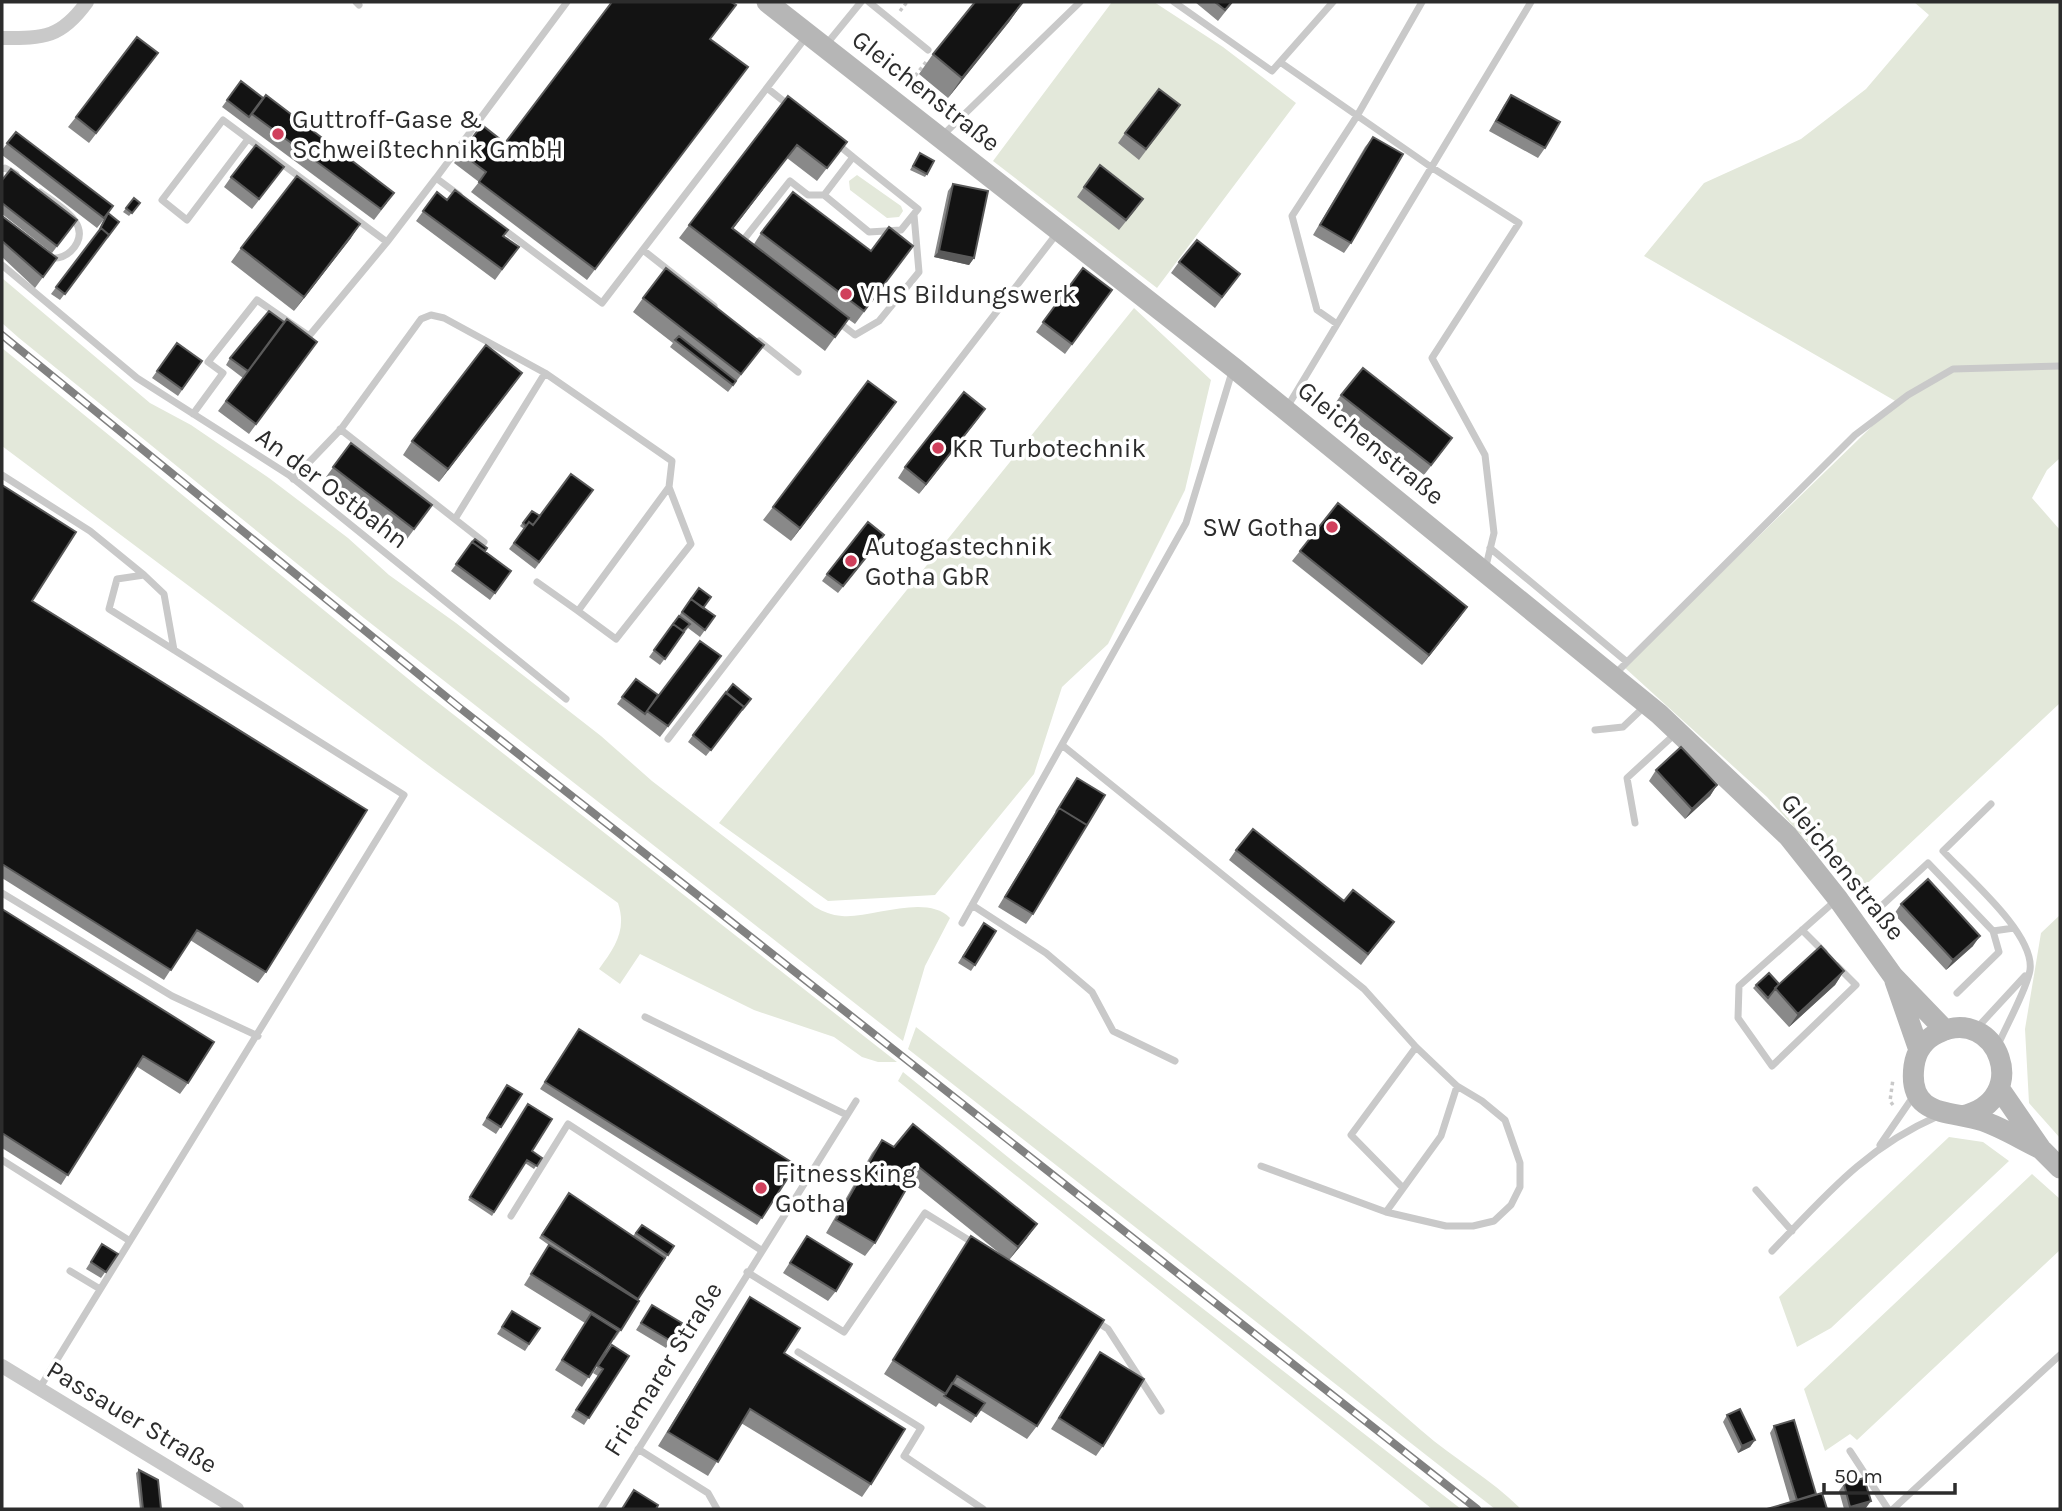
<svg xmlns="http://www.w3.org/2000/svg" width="2062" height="1511" font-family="Karla,sans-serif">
  <rect width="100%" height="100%" fill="#fff"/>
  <!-- green -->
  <path fill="#e3e8da" d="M1112,2H1154L1223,47L1296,103L1157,288L993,161Z
    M1914,2H2060V458L2047,470L2032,498L2060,530V703L1855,895L1767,797L1624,667L1897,402L1644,256L1704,183L1801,139L1866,89L1929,15Z
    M857,175L901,206L903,211L899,217L887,218L850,190L849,181Z
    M2,278L150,403L191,425L269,478L348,538L389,575L456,623L601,736L652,781L815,907C824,912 831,915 842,916C870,919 926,893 950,918L925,966L903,1041L364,618L19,338L2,323Z
    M1134,308L1211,380L1185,490L1108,644L1062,687L1034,774L935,895L828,901L719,823Z
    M2,348L417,686L897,1062H878L862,1057L834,1037L754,1010L640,954L620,984L599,969C615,947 627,930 618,903L436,771L2,446Z
    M2060,915V1138L2029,1103L2025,1029L2041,933Z
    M916,1027C1086,1161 1259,1289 1422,1431C1454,1459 1491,1479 1521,1509H1495L908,1049Z
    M903,1072L1019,1166L1461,1509H1432L898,1081Z
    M1949,1137L1983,1142L2009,1161L1831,1328L1797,1347L1779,1297Z
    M2032,1174L2060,1199V1250L1857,1440L1850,1434L1825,1451L1804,1389Z"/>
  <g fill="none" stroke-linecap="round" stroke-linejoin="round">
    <!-- path -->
    <path stroke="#c9c9c9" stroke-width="3.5" stroke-dasharray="3.5 3.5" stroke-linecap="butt" d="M900,11L907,2
      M926,62L915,76L917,86L940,103L956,106
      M1893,1105L1890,1101L1893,1079"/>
    <!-- lane -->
    <path stroke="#c9c9c9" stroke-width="7" d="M356,2L359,5
      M869,2L928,50
      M1174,2L1272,71L1333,2
      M825,46L861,2
      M1280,62L1431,167L1519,223L1432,358L1485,455L1494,533L1485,570
      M767,88L791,107
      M943,135L1080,2
      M248,139L187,220L162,200L223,120L387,242L436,178L459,195
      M836,143L853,157L824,195L869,232L901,230L918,209L853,157
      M2,169L5,168L16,174
      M436,178L567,2
      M40,192C59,206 96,225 71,251C65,257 59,259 50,258
      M499,226L602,303L806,37
      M741,243L790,181L808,195H824
      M643,250L714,306
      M2,265L137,378L289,475L566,699
      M837,321L855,335L879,321L919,272L914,215
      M1337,324L1317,310L1292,216L1357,116L1422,2
      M759,341L798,372
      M1286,409L1531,2
      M193,414L223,373L208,362L257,300L309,336L387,242
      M340,429L484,542
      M2,475L90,531L144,575
      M293,479L341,429L421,319L431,315L444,318L545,373L672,461L669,487L578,611L537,582
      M455,519L545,373
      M1490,548L1627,662
      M578,611L616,639L691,544L669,487
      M1614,675L1855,435L1908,395L1953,369L2060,366
      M1595,730L1623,727L1644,707
      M668,739L1058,232
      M1062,745L1364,989L1416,1047L1457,1086L1482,1101L1505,1120L1520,1163V1187L1511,1205L1494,1221L1473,1226H1446L1386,1212L1261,1166
      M1991,804L1943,851C1967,877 2035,934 2030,970C2027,989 2006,1026 1998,1045
      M1635,823L1627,778L1675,734
      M2,893L172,996L258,1036
      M1835,901L1739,986L1738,1018L1772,1066L1856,985L1837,966
      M972,905L1046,953L1092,992L1113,1031L1175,1061
      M1877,910L1928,863L1993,931L2014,928
      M962,923L1186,523L1232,372
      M1802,930L1824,952
      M1957,993L1999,952L1993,931
      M645,1017L847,1115
      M1976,1029L2025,976
      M1880,1145L1915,1094
      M2,1160L130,1241
      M1403,1188L1351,1135L1416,1047
      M1756,1190L1792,1231
      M1386,1212L1441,1136L1457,1086
      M511,1216L568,1124L761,1250
      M1772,1251C1826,1195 1865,1148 1938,1116
      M70,1271L100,1289
      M747,1272L844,1332L925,1213L975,1244
      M1094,1320L1108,1329L1161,1411
      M798,1352L921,1428L904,1456L983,1509
      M39,1389L404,795L109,609L117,579L144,575L164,594L174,650
      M638,1449L708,1493L717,1509
      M1850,1451L1888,1509
      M601,1509L856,1101
      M1893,1509L2060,1355"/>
    <!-- street -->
    <path stroke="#c9c9c9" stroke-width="14" d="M2,38C45,38 61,38 87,2
      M2,1366L237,1509"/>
    <!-- secondary -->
    <path stroke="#b6b6b6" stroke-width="21" d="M767,2L1234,368L1659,714L1788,836L1838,899L1893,976L1945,1030
      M1895,981L1919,1050
      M1999,1088L2041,1149L2060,1168
      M1962,1116C2034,1100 1997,1004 1938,1033C1925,1039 1916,1051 1914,1066C1907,1119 1953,1110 1983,1121C2003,1128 2022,1140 2041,1149"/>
    <defs>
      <path id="rail" d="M2,335L460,708L1477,1509"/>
    </defs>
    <!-- rail casing -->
    <use href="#rail" stroke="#818181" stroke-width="8"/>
    <!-- rail -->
    <use href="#rail" stroke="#fff" stroke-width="5" stroke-dasharray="16" stroke-linecap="butt"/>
  </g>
  <!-- wall -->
  <path fill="#898989" d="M1023,2L1009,22L948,98L919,74L933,54Z
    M1195,2H1233L1218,21Z
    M710,39L748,67L587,280L471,192L479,182L454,163L482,125L505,143Z
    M150,63L89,143L68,127L76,117Z
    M241,81L263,98L387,203L374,220L222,107Z
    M1511,95L1545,148L1538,158L1489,131L1504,105Z
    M788,96L847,142L817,181L787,158L733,229L754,244L761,233L871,251L913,246L855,324L848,319L825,351L679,238Z
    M1173,115L1139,160L1118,143L1125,133Z
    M16,132L108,213L119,222L60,300L51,294L97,233L106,217L97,228L2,155V150Z
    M1373,137L1351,243L1344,253L1313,235L1365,147Z
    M920,153L927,174L925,177L910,170Z
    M284,167L252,209L224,187L231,177Z
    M2,180L77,220L52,253L2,214Z
    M953,184L974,258L969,265L934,257L948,191Z
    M1084,187L1136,209L1119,230L1077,197Z
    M437,192L519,247L495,280L416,221Z
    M134,198L140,203L129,216L123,212Z
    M2,216L57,258L35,288L2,257Z
    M351,238L294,311L231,262L241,248Z
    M1179,262L1240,274L1215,308L1171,273Z
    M1083,268L1112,290L1065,354L1036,332Z
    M643,298L764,345L728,392L670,347L673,343L633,312Z
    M177,343L202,361L178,396L152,378Z
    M310,352L249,434L218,411L243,378L226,365L230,358Z
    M522,373L439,482L403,455L412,441Z
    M1341,395L1445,448L1424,475L1334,405Z
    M985,409L919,494L898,478L905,467Z
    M886,416L791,541L763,520L773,507Z
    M351,443L432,505L407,539L326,477Z
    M2,485L32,601L266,972L258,983L190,940L164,980L2,878Z
    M593,490L535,569L509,549L524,529L520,526L532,511L540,516Z
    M475,539L485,551L511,571L490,600L451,571Z
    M879,542L838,593L822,581L827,574Z
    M1300,551L1460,617L1422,665L1292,561Z
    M699,588L704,608L715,616L700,637L688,628L660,665L649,657Z
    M714,666L660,737L617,704L636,679L658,695Z
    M751,699L706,756L688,742L693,735Z
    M1656,770L1717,785L1710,796L1685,819L1649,781Z
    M1072,785L1033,914L1026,924L998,907Z
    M1236,850L1344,901L1386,932L1361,965L1229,860Z
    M1901,904L1973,946L1946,970L1894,914Z
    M2,909L188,1083L180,1094L136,1066L61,1185L2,1148Z
    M979,930L975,965L971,971L958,963Z
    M1844,971L1835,985L1789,1027L1753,988L1756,985L1779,984Z
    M579,1029L796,1165L757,1225L540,1089Z
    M507,1085L522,1094L496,1134L482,1125Z
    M528,1104L532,1151L542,1158L534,1169L525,1163L492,1216L468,1200Z
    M882,1140L1027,1238L1009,1260L1037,1426L1027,1439L980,1410L971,1423L939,1403L936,1407L884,1374L971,1236L1008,1260L910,1181L875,1243L865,1256L826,1233L872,1153Z
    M569,1193L633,1236L642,1225L674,1246L637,1300L621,1330L614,1340H613L582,1387L555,1370L585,1323L524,1285L549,1245L553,1248L539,1238Z
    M807,1236L836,1291L828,1301L783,1273Z
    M102,1244L118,1254L101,1278L86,1269Z
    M750,1297L784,1353L871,1484L862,1497L741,1423L708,1476L658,1446L741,1311Z
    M652,1305L682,1323L666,1348L636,1330Z
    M512,1311L540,1328L525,1351L497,1334Z
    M612,1345L629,1356L584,1425L571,1417L598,1376L593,1373Z
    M1100,1352L1103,1446L1096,1456L1051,1429Z
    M1727,1415L1755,1440L1750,1447L1738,1453L1723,1422Z
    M1774,1426L1816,1494L1790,1502L1770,1433Z
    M139,1470L161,1509H140L136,1473Z
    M1844,1484L1866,1508L1861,1509H1844L1839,1491Z"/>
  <!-- shaded-wall -->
  <path fill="#5a5a5a" d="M1023,2L1009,22L948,98L962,78Z
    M797,145L787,158L723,242L732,228Z
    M360,224L351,238L294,311L304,297Z
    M939,251L974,258L969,265L934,257Z
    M522,373L512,387L439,482L448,469Z
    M896,402L886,416L791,541L800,528Z
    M985,409L978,419L919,494L926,484Z
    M1467,607L1460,617L1422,665L1429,655Z
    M1717,785L1710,796L1685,819L1692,809Z
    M1980,936L1973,946L1946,970L1953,960Z
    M1844,971L1835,985L1789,1027L1798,1014Z
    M1037,1224L1027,1238L1009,1260L1018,1247Z
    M1755,1440L1750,1447L1738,1453L1742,1446Z
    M1871,1501L1866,1508L1861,1509H1848L1850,1507Z"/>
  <!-- building -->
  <path fill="#131313" stroke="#5a5a5a" stroke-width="2" d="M612,2H731L736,5L710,39L748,67L595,269L479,182L486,172L461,153L482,125L505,143Z
    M975,2H1023L962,78L933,54Z
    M1215,2H1232L1225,10Z
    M137,37L158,53L96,133L76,117Z
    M241,81L263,98L249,117L227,100Z
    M1159,89L1180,105L1146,149L1125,133Z
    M266,95L394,193L381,209L252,114Z
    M1511,95L1560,122L1545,148L1496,121Z
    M788,96L847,142L827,168L797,145L732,228L849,318L835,337L689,225Z
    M16,132L113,206L104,218L7,143Z
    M1373,137L1403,154L1351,243L1320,225Z
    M256,145L284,167L259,199L231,177Z
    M920,153L934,161L927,174L913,166Z
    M1100,165L1143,199L1126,220L1084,187Z
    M11,169L77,220L57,246L2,203V180Z
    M297,176L360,224L304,297L241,248Z
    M953,184L988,191L974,258L939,251Z
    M455,190L508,230L503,236L519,247L502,269L423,211L437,192L447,200Z
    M793,192L871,251L889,227L913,246L864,311L761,233Z
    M134,198L140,203L132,213L126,208Z
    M108,213L119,222L107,238L109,235L101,228L99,231Z
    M2,216L57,258L43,277L2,241Z
    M101,228L109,235L65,294L56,287Z
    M1197,240L1240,274L1222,297L1179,262Z
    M666,268L764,345L741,374L643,298Z
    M1083,268L1112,290L1072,344L1043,322Z
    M269,311L284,322L248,371L230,358Z
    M287,319L317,342L256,424L226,401Z
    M679,336L736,381L733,385L675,340Z
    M177,343L202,361L182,389L157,371Z
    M486,345L522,373L448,469L412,441Z
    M1363,368L1452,438L1431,465L1341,395Z
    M868,381L896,402L800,528L773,507Z
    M964,392L985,409L926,484L905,467Z
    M351,443L432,505L414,529L333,467Z
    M571,474L593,490L539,562L514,543L529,522L533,525Z
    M2,485L76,532L32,601L367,810L266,972L197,930L171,970L2,864Z
    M1338,503L1467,607L1429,655L1300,551Z
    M532,511L540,516L533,525L529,522L526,526L523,523Z
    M868,522L884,535L843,586L827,574Z
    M475,539L487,548L485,551L472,542Z
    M472,542L511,571L495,593L456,564Z
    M699,588L711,597L703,608L691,599Z
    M691,599L715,616L705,630L682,612Z
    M679,616L690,624L683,631L673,624Z
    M673,624L684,632L665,659L654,650Z
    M700,641L721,656L668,726L647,711Z
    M636,679L658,695L645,714L622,697Z
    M733,684L751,699L742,710L744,707L726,693Z
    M726,692L744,707L711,750L693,735Z
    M1681,747L1717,785L1692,809L1656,770Z
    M1077,778L1105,795L1087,825L1059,808L1056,812Z
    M1059,808L1087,825L1033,914L1005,897Z
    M1253,829L1344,901L1353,890L1394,922L1368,954L1236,850Z
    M1928,879L1980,936L1953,960L1901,904Z
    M2,909L214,1042L188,1083L143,1056L68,1175L2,1133Z
    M984,923L996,931L975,965L963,957Z
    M1821,946L1844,971L1798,1014L1775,988Z
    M1769,973L1779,984L1768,998L1756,985Z
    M579,1029L796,1165L762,1218L545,1082Z
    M507,1085L522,1094L501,1127L487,1118Z
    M528,1104L552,1119L532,1151L542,1158L537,1166L527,1160L494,1212L470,1197Z
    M913,1124L1037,1224L1018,1247L919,1167L875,1243L836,1220L882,1140L894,1147Z
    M569,1193L665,1258L638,1299L542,1235Z
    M642,1225L674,1246L668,1255L636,1233Z
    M807,1236L852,1264L836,1291L790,1263Z
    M971,1236L1104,1320L1037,1426L957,1376L946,1394L893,1360Z
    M102,1244L118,1254L106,1272L91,1262Z
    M549,1245L639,1301L621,1330L531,1274Z
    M750,1297L800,1328L784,1353L905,1429L871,1484L750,1409L718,1462L668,1432Z
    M652,1305L682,1323L671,1341L641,1323Z
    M512,1311L540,1328L529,1344L502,1327Z
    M591,1314L618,1331L589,1377L562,1360Z
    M612,1345L629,1356L589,1418L576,1410L603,1369L598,1366Z
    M1100,1352L1144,1379L1103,1446L1059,1418Z
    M952,1383L985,1403L976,1416L944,1396Z
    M1740,1409L1755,1440L1742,1446L1727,1415Z
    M1794,1420L1816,1494L1797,1500L1774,1426Z
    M139,1470L158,1480L161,1509H143Z
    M1864,1478L1871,1501L1850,1507L1844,1484Z
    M634,1490L658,1505L656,1509H622Z
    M1822,1493L1827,1509H1767Z"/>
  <!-- markers -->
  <g fill="#d0405c" stroke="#fff" stroke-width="2.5">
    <circle cx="278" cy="134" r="7"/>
    <circle cx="846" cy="294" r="7"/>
    <circle cx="938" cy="448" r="7"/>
    <circle cx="1332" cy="527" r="7"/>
    <circle cx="851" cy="561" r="7"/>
    <circle cx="761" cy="1188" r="7"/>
  </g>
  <g text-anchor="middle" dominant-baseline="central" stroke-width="7" stroke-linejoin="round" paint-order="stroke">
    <!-- street labels -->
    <g font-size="26" fill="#2c2c2c" stroke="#fff">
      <text transform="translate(926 91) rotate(38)">Gleichenstraße</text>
      <text transform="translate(1371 443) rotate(39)">Gleichenstraße</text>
      <text transform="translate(332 488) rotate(37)">An der Ostbahn</text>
      <text transform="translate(1843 867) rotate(51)">Gleichenstraße</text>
      <text transform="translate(663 1369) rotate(-58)">Friemarer Straße</text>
      <text transform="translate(132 1417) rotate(31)">Passauer Straße</text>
    </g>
    <!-- poi labels -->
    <g font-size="26" fill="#2c2c2c" stroke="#fff" text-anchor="start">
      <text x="292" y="119">Guttroff-Gase &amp;<tspan x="292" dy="30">Schweißtechnik GmbH</tspan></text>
      <text x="860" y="294">VHS Bildungswerk</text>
      <text x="952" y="448">KR Turbotechnik</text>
      <text x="1318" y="527" text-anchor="end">SW Gotha</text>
      <text x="865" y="546">Autogastechnik<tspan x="865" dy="30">Gotha GbR</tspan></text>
      <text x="775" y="1173">FitnessKing<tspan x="775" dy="30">Gotha</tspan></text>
    </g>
  </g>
  <!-- border -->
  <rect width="2062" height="1511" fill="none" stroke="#2c2c2c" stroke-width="7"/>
  <!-- scale -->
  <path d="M1824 1483v10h131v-10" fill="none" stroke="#2c2c2c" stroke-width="3.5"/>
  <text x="1834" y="1483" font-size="21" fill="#2c2c2c" stroke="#ffffff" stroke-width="5" paint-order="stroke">50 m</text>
</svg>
